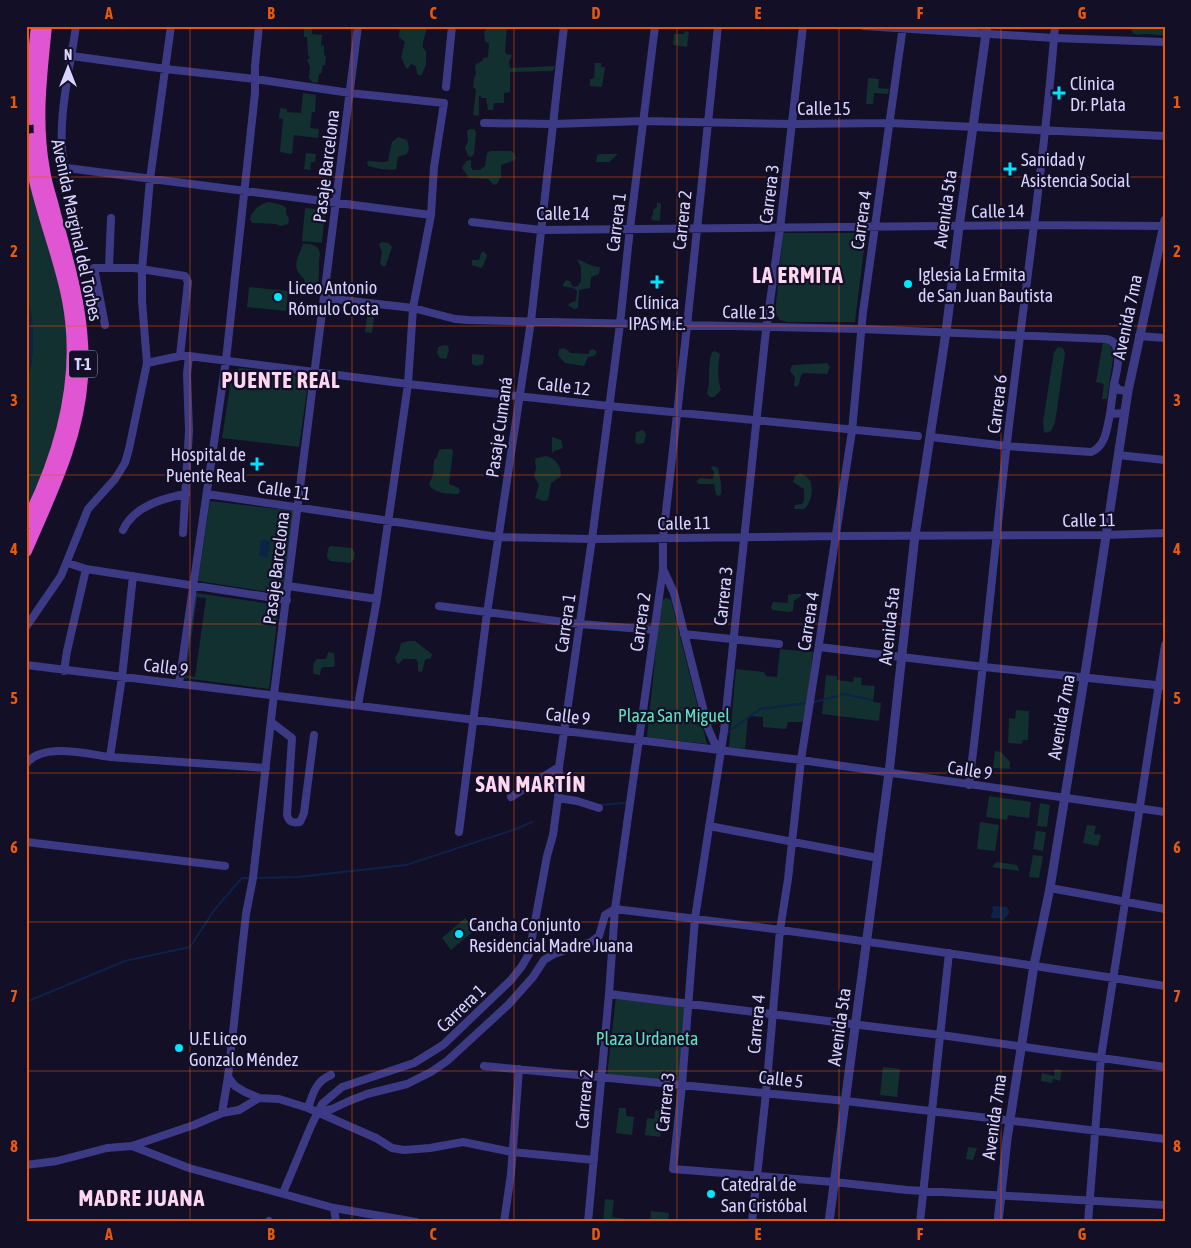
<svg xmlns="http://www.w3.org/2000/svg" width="1191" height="1248" font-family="'Asap Condensed',sans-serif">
  <rect width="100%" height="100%" fill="#130f26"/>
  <!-- green -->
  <path fill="#12302f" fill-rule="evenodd" d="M304,26H312V34L322,35L321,45L324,46V55L326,56L325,65H323L321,74H319L318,83L312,82L309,78L310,67L307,60L310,58L308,55L307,37H304Z
    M400,26L419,28L427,26C426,34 422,41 423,48L426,51V65L421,76L417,74L416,66L411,64L408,69L406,68L401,57L405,42L399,37Z
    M500,26L507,27L505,51L506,54L512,55L509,62L510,68L555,66L553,71L510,72V92L504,93V103H494L493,110H488L486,98H480L482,96H479V116L473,115L476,89L473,88L474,78L476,74L475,65L483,60V58L488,57L489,44L485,41L484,32L486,29Z
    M1152,26L1155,28L1165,27V36C1162,35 1149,34 1145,34C1137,35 1131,36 1131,26Z
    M685,31L689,32L687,47L673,45L674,34H684Z
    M595,63H601V67H605L602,87L590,86V79L594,78Z
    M868,78L879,79L878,88L889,89L888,94L874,93L873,104H866Z
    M303,93L316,95L315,112H312L310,128L319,129L318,138L294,135L292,154L280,152L283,119L279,118L280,108L287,109V112L301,113Z
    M470,129H474L476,132L474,154L471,157L468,156L465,148L468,141L467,131Z
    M398,137L407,140L409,148L407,154L398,157L396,169C392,171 373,168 368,166L367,162L368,161L384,162L388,161L392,142Z
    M26,146L68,301L66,422L26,523V385L32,360L33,337L31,314L26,291Z
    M491,151H511L514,153L516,158L513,161L501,165V177L497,184L494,185L488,179L469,178L462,168L466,161L471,160V167L473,170H480L485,166L487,153Z
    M306,153L316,154L315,162H311L310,170L304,169Z
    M599,154H618L609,162H596L597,156Z
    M270,202L282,205L286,208V213L289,219L288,224L281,226L276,224L252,223L250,219C252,210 261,203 270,202Z
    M657,202L661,204L660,219L659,221L652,220L651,218L653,214V210L657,207Z
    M305,208L325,210L322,243L302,241Z
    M783,233H866L855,322H787L780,320L775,314Z
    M382,242L389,243L392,247L386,265L384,267L380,264L382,253L379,244Z
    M303,244C311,243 318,245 320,253C320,258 318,261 319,265C319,274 320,286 312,291L306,289L304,279C290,266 298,259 303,244Z
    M484,251L487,256L483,266L481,268L472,265V260H479L481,253Z
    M577,260C584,260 590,267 600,267L599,274L591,277L590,288L579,290L578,308L574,309L568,305L570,303L576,301L577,291L573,288L562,286L566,280L570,281L573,287L578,286L581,281V267Z
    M249,287L288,291L286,311L247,307Z
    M368,309H375L372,333L365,332Z
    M1103,342L1108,343L1114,352L1107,399H1102L1104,384L1096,382Z
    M445,345L448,346L449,351L446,359L440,358L437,353L438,347Z
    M1058,347L1063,348L1065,353L1055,423L1051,431L1046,433L1044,432L1043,422L1054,352Z
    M564,348L571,353L588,354L590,350L593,349L596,351V354L594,356L588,357L584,366L565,363L558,355L559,349Z
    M715,351L720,354C718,365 717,379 721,390L714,397H710L707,394C711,381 707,365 712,352Z
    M472,354L484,355L483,364L477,366L472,364Z
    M827,363L830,367L827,374L803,373C799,377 801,382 797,387L794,386L795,377L790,371L792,365Z
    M240,368L309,377L299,447L222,438L232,373Z
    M643,430L646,434L644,443L637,444L635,441L636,432Z
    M552,437L561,440L563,448L554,451L552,453Z
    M442,449H451L453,451L449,484L459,488L460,492L458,494C448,494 431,493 429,483C435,473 433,471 434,460L437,457L439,450Z
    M546,456C554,457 564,468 560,477L551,483L548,500L544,501L535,498L539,485L534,476L536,468L535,461L536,458Z
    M713,466L718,468C719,477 724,487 720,496L716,495L714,484H699L696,481L700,478L713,479L714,472L711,468Z
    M800,473C804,475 808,477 810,481C814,489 811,504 804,509H794L795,505L802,504L804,500V489L793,482L795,476Z
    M210,501L294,511L282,594L198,581Z
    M330,546L352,548L355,553L354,559L350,563L330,561L327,557L328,549Z
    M196,593L279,605L269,689L183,678ZM197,597L206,598L195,677L186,675Z
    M792,594H801V596L794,601L793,611L789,612L772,610L771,607L773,602L788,603V595Z
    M666,598L671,600L707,744L647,737L661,601Z
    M408,641H415L432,654L431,658L425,660L422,672L418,671V663L416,659H403L399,664L396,662L395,658L399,651L401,643Z
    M780,649L813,652L809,688L803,722H788L786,729L763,727V717L748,716L745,749L729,747L736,669L764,672L766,676L777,677Z
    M328,652L334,653L335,666L332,667H323L321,669L320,675L314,674C312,670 313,662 317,659H326Z
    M826,675L837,676V680L853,682L854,677L862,678L861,685L875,686L873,702L881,703L879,721L822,714Z
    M1016,710L1029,711L1028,740H1023L1022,744L1008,743L1009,718L1015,719Z
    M995,751L1001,752L1010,762V769L993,768Z
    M989,796L1031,802L1029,818L1008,815L1007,820L986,817Z
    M1040,803L1050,805L1047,827L1037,826Z
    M980,822L999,825L995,851L977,849Z
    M1087,825L1096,826L1094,834L1101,835L1098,846L1083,843Z
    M1036,831L1046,832L1043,851L1033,849Z
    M1033,855L1043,856L1039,878L1029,877Z
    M996,862L1017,865L1019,871L992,867Z
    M465,918L476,929L451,950L442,938Z
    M616,996L687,1004L679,1081L607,1076Z
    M883,1067L900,1069L897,1097L880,1095Z
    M1055,1069L1062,1070L1060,1081L1053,1079L1052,1083L1041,1081L1042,1073L1054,1076Z
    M619,1108H626V1116L634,1117L632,1135L616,1133Z
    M655,1110L663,1111L660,1137L645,1135L647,1118L654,1119Z
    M968,1147L977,1148L973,1160L966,1159Z
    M605,1199L614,1200L612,1217L627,1219V1222H603Z
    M651,1211L669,1213L668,1222H637V1220L650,1221Z"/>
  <!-- water -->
  <path fill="#0c2248" d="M26,291C35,322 36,354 26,385Z
    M261,540L270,541L268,557L259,556Z
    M994,906L1007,907L1010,912L1003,921L999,918H992L991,915L993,911L992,907Z"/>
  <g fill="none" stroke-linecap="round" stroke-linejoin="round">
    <!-- stream -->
    <path stroke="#0c2248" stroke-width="2" d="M814,702L844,694L872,700
      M727,733L760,709L807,703
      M598,805L626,803
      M255,878L298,877L406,865L516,829L532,822
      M26,1002L125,961L190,947L215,909L242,878H250"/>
    <!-- minor -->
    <path stroke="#3d3a85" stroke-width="8" d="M76,26C70,69 56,123 64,165L67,168L431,215
      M803,26L780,228L765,339L724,731L695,918L682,1085L673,1169L834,1182L907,1190L1165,1205
      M864,26L1054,38L1165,42
      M72,56L166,69L255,79L350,93L444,103L434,167L431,215L413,308L408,384L377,599L358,705
      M446,87L452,26
      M484,123L553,124L643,121L792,124L890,123L1165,136
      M472,222L541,230L1033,225L1165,226
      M109,267L111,218
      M325,298L413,308L455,319L469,320L861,329L1106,339C1125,342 1117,371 1114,384L1119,390L1128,391
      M105,325L94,268H134L185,276L188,282L180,356
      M1139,336L1165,338
      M147,363L180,356H189L408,384L609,406L918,436
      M1110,414L1114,384
      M931,437L1007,446L1091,452C1106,447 1107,427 1110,414L1125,413
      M1118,455L1165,460
      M207,494L498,537L592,539L837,536L1105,535L1165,533
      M123,530C133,507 163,498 186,494
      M183,533L189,431L187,374L189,356
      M68,563L86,569L287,600
      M663,569L674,593L708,728L714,742L721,750
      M288,586L377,599
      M439,606L580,624L654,630
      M26,627L61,576L88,509L115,479L125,463L129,449L147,363L142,301V269L150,179L171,26
      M684,634L779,644
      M819,647L984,667L1165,686
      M26,665L801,760L1165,812
      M64,671L67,651L86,569
      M179,684L226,360L255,93V66L259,26
      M271,722L292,738L287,815C289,823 294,823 300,822L304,813L314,735
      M110,757L266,768
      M26,764C42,742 87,754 110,757L122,677L133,576
      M969,785C984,668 994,551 1008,434C1024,298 1044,163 1055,26
      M511,797L559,767
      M558,798L577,801L599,808
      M709,826L878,858
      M459,832L487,613L531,321L564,26
      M26,842L225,866
      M1050,888L1165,909
      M615,909C799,931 982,957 1165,986
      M609,994L941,1035L1165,1067
      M484,1066L846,1101L1165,1139
      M228,1077L235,1086L245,1092L259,1098L279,1099L308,1108L376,1138L392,1148L404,1150L430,1148L463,1142L512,1152L594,1160
      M308,1108C313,1093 316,1081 331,1075
      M318,1112L332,1109L349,1101L367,1094L407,1084L431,1072L447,1061L508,1005L533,977L544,960L554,954L591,942L599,936L605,915L615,909
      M222,1113L228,1077L246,914L253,878L274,694L358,26
      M132,1146L189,1168L334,1208L416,1222
      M26,1165L57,1161L107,1148L132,1146L194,1125L222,1113L239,1110L259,1098
      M283,1193L311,1126L322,1104L342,1087L414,1063L443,1045L511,980L522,966L529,954L547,856L553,835L558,798L559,767L592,539L620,324L630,228L655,26
      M334,1208L336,1222
      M268,1222L269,1221
      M504,1222L511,1174L519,1069
      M588,1222L609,994L615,909L663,569V538L687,326L718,26
      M752,1222L766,1093L780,930L788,879L801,760L852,431L863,312L903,26
      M920,1222L949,953
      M1088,1222L1101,1057L1165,645"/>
    <!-- tertiary -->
    <path stroke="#3d3a85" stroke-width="9" d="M829,1222L889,773L915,535L946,332L959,227L987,26
      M998,1222L1007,1139L1034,965L1050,888L1087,661L1128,391L1165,220"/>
    <!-- trunk -->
    <path stroke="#e055d1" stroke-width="12" d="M31,119L30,91L37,26
      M26,523C61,454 83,378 68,300C60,258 43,218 34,176C31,165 33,151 32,139
      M26,551C50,495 78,440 82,378C86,320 70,269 55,214C52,200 46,185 44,170C35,122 41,75 46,26"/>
  </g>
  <!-- grid -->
  <path fill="none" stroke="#e8590c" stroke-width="1" stroke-opacity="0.55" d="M190,26V1222M352,26V1222M514,26V1222M677,26V1222M839,26V1222M1001,26V1222M26,177H1165M26,326H1165M26,475H1165M26,624H1165M26,773H1165M26,922H1165M26,1071H1165"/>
  <!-- markers -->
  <g fill="#00e5ff" stroke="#130f26" stroke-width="2">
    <path d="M1056.5 85.5h5v5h5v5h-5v5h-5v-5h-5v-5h5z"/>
    <path d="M1007.5 161.5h5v5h5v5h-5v5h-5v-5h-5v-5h5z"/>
    <path d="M654.5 274.5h5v5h5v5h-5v5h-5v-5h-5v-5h5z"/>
    <circle cx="908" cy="284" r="5"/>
    <circle cx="278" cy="297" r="5"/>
    <path d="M254.5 456.5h5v5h5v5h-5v5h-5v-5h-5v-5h5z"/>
    <circle cx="459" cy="934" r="5"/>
    <circle cx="179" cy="1048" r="5"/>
    <circle cx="711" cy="1194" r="5"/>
  </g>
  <g text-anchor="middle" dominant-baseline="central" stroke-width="4.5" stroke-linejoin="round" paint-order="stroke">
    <!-- shield labels -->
    <rect fill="#130f26" stroke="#9e99be" stroke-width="1" x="69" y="350.5" width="28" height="27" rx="4"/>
    <g font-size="16" font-weight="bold" fill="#d9d4ff">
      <text x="83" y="364">T-1</text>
    </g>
    <!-- poi labels -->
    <g font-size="18" fill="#d9d4ff" stroke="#130f26" text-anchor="start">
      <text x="1070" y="83">Clínica<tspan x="1070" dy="21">Dr. Plata</tspan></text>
      <text x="1021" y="159">Sanidad y<tspan x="1021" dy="21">Asistencia Social</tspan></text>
      <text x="918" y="274">Iglesia La Ermita<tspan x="918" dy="21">de San Juan Bautista</tspan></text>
      <text x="288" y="287">Liceo Antonio<tspan x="288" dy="21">Rómulo Costa</tspan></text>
      <text x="657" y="302" text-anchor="middle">Clínica<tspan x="657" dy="21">IPAS M.E.</tspan></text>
      <text x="246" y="454" text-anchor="end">Hospital de<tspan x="246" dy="21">Puente Real</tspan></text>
      <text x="469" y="924">Cancha Conjunto<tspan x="469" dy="21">Residencial Madre Juana</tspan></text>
      <text x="189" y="1038">U.E Liceo<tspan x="189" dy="21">Gonzalo Méndez</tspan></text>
      <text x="721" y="1184">Catedral de<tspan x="721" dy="21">San Cristóbal</tspan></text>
    </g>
    <!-- street labels -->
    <g font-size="18" fill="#d9d4ff" stroke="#130f26">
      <text x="824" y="108">Calle 15</text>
      <text transform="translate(326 166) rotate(-83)">Pasaje Barcelona</text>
      <text transform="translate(769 194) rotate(-83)">Carrera 3</text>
      <text transform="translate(945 209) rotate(-82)">Avenida 5ta</text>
      <text transform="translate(998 211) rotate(-1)">Calle 14</text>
      <text x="563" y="213">Calle 14</text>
      <text transform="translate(682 220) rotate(-84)">Carrera 2</text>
      <text transform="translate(861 220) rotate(-82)">Carrera 4</text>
      <text transform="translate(616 222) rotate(-83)">Carrera 1</text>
      <text transform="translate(77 230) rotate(78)">Avenida Marginal del Torbes</text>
      <text transform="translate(749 312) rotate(1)">Calle 13</text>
      <text transform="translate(1127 317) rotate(-78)">Avenida 7ma</text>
      <text transform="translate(564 386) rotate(7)">Calle 12</text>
      <text transform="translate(997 404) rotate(-83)">Carrera 6</text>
      <text transform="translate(499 427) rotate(-82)">Pasaje Cumaná</text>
      <text transform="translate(284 490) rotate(8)">Calle 11</text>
      <text transform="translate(1089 520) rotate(-1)">Calle 11</text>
      <text transform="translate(684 523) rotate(-1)">Calle 11</text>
      <text transform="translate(276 568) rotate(-83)">Pasaje Barcelona</text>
      <text transform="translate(723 596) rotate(-84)">Carrera 3</text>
      <text transform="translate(808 621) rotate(-81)">Carrera 4</text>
      <text transform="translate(640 622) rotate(-82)">Carrera 2</text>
      <text transform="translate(565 623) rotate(-82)">Carrera 1</text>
      <text transform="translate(889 626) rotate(-84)">Avenida 5ta</text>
      <text transform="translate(166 667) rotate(7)">Calle 9</text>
      <text transform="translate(568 716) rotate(7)">Calle 9</text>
      <text transform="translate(1061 717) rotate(-80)">Avenida 7ma</text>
      <text transform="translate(970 770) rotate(8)">Calle 9</text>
      <text transform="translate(461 1008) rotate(-44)">Carrera 1</text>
      <text transform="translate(756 1024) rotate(-85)">Carrera 4</text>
      <text transform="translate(839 1027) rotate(-82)">Avenida 5ta</text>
      <text transform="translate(781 1079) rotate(6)">Calle 5</text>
      <text transform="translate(584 1099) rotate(-85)">Carrera 2</text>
      <text transform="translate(665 1102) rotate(-84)">Carrera 3</text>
      <text transform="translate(994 1117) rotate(-82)">Avenida 7ma</text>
    </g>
    <!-- park labels -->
    <g font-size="18" fill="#5fe0c0" stroke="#130f26">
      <text x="674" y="715">Plaza San Miguel</text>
      <text x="647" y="1038">Plaza Urdaneta</text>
    </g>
    <!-- district labels -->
    <g font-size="22" font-weight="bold" letter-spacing="1" fill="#ffd6f0" stroke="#130f26">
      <text x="798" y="275">LA ERMITA</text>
      <text x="281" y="380">PUENTE REAL</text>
      <text x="531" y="784">SAN MARTÍN</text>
      <text x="142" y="1198">MADRE JUANA</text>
    </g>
  </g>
  <!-- border -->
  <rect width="1191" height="1248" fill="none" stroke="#130f26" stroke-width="55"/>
  <!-- north arrow -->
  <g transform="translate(68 68)" stroke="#130f26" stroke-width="4" paint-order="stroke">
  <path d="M0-4L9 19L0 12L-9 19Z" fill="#d9d4ff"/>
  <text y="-8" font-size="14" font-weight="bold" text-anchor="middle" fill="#d9d4ff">N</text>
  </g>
  <rect x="28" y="28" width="1136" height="1192" fill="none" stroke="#e8590c" stroke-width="2"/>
  <g font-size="16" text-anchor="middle" font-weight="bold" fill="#e8590c">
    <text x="109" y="19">A</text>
    <text x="271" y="19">B</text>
    <text x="433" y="19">C</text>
    <text x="596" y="19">D</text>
    <text x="758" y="19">E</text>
    <text x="920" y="19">F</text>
    <text x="1082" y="19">G</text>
    <text x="14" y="108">1</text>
    <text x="1177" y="108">1</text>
    <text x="14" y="257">2</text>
    <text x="1177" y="257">2</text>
    <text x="14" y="406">3</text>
    <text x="1177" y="406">3</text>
    <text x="14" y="555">4</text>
    <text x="1177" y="555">4</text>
    <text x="14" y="704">5</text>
    <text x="1177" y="704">5</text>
    <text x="14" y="853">6</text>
    <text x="1177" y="853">6</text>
    <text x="14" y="1002">7</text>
    <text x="1177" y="1002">7</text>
    <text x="14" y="1152">8</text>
    <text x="1177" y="1152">8</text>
    <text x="109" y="1240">A</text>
    <text x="271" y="1240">B</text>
    <text x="433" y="1240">C</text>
    <text x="596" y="1240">D</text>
    <text x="758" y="1240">E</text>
    <text x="920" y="1240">F</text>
    <text x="1082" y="1240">G</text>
  </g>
</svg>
